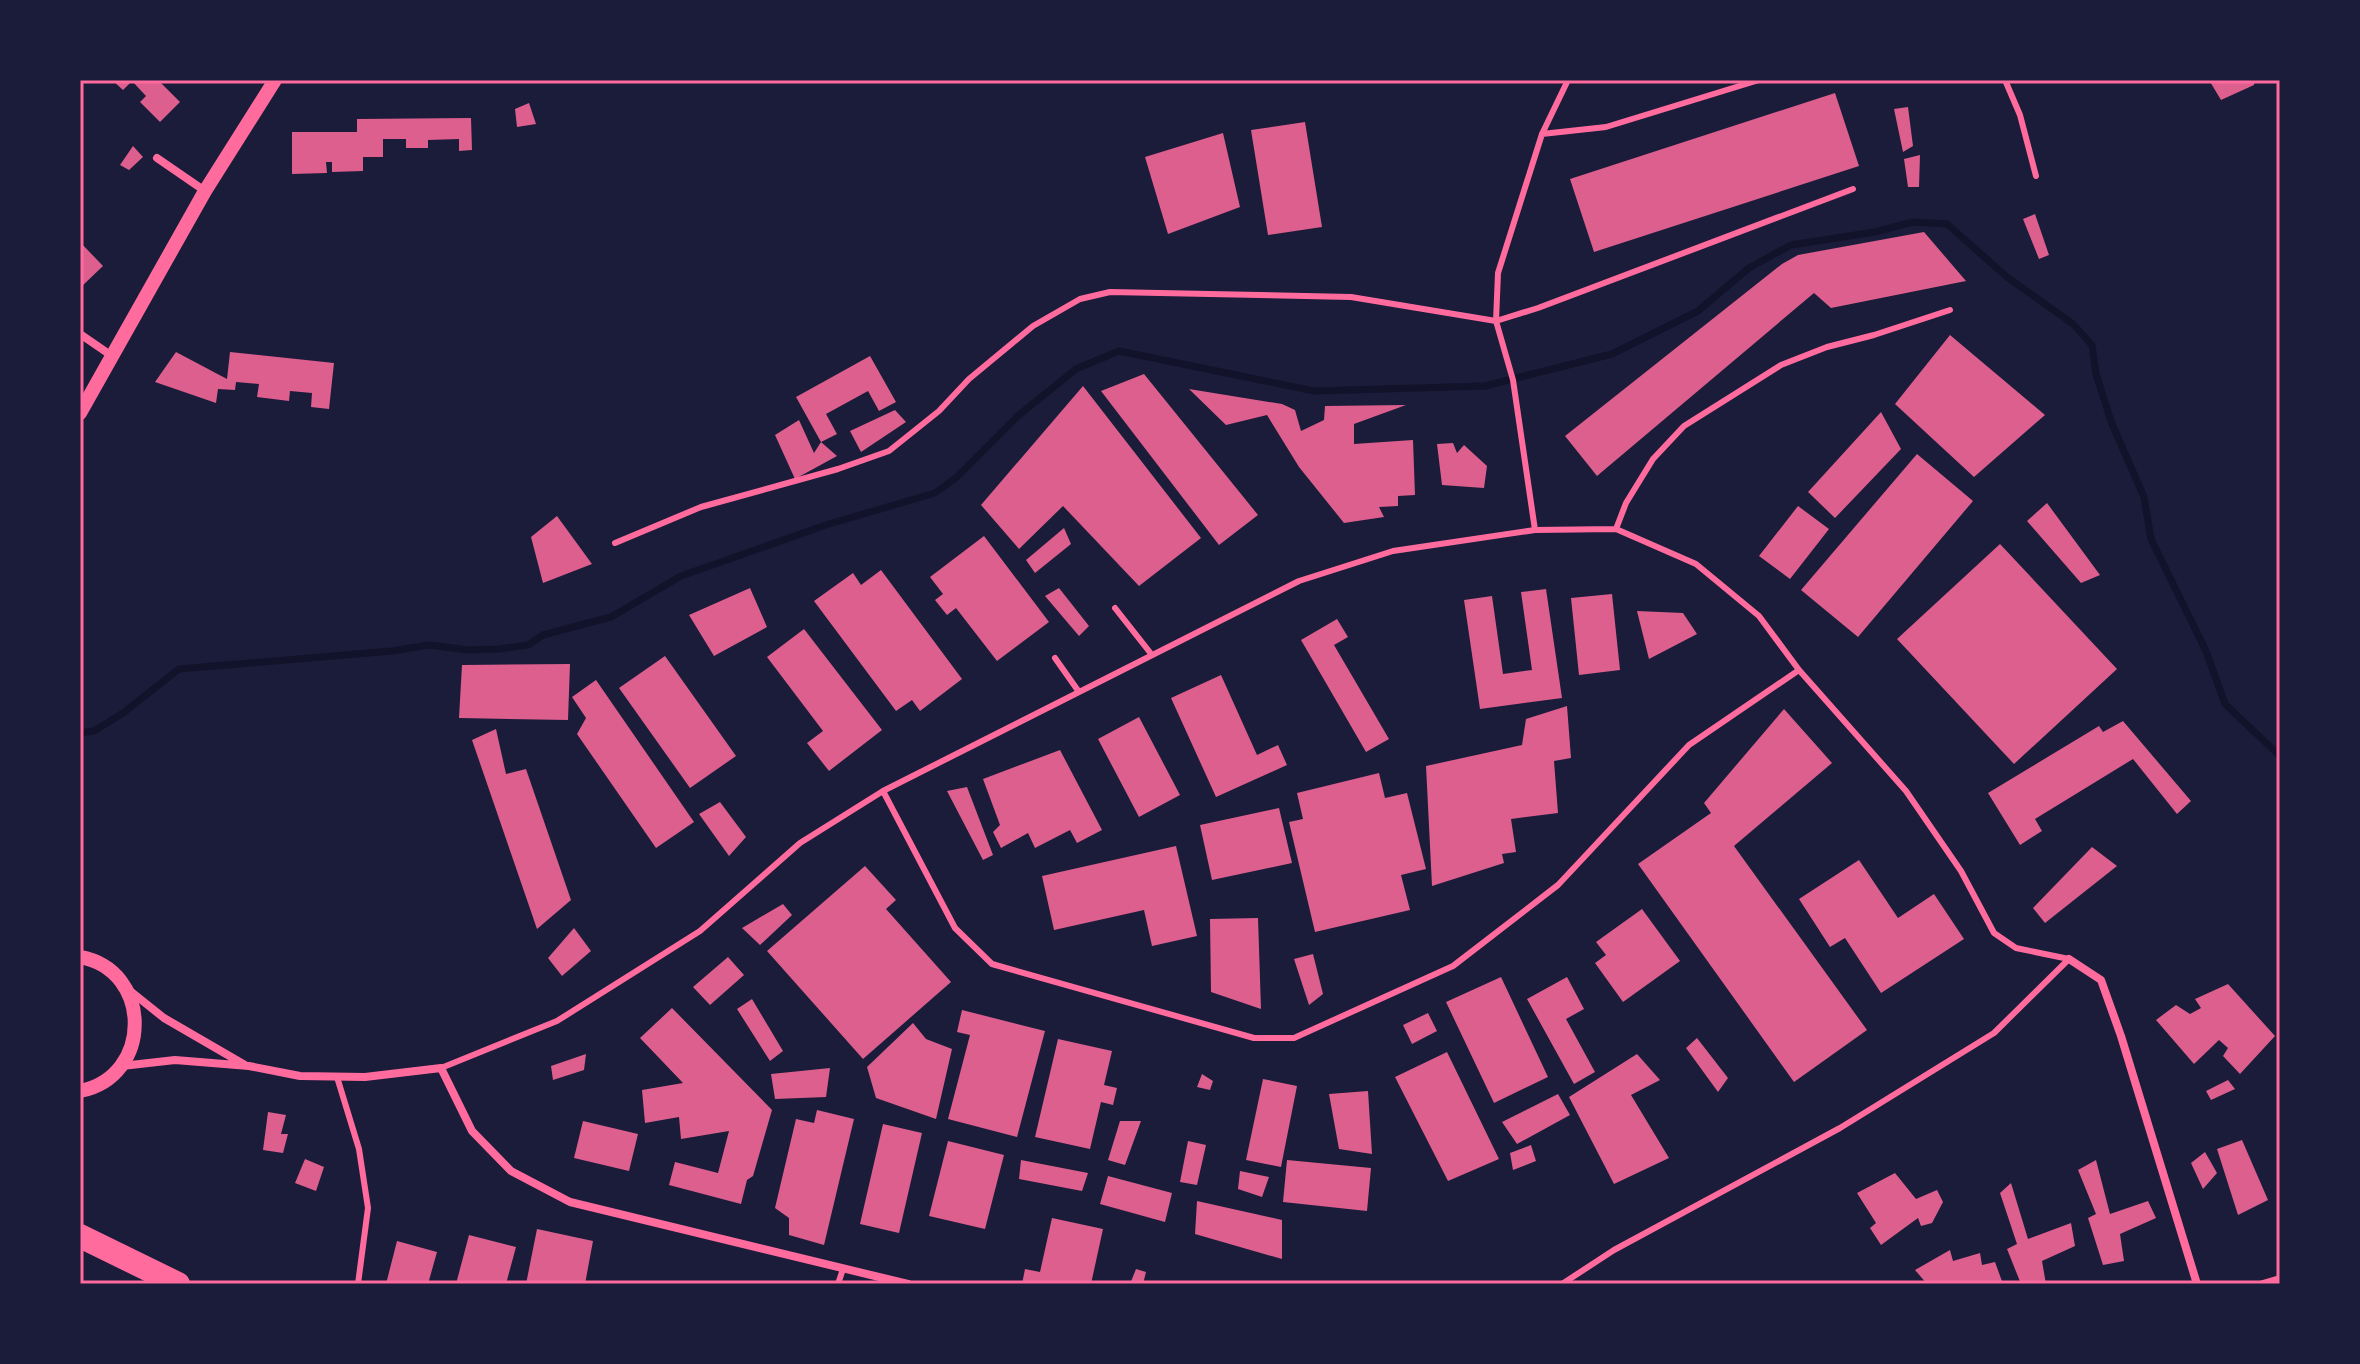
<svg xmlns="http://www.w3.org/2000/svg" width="2360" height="1364" font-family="'Fira Sans Condensed',sans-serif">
  <rect width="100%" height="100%" fill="#1b1b3a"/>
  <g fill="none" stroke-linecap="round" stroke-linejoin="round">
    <!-- stream -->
    <path stroke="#12122b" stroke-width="7" d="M80,733L94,731L123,713L179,669L392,651L429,645L468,650L499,649L528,645L543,635L611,617L681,576L829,524L935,493L957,477L1019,415L1076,369L1119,351L1314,391L1485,386L1612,354L1698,311L1749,268L1791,245L1875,232L1913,222L1947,224L2007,277L2073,324L2092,345L2096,374L2112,424L2144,497L2151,539L2206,651L2225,704L2280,756"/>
  </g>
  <!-- building -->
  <path fill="#dd5f8e" d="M112,80H158L180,102L160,122L140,102L146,96L132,81L123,90Z
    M2209,80H2255L2254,85L2221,100Z
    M1835,93L1859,166L1594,252L1570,179Z
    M529,103L536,124L517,127L515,109Z
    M1908,107L1913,146L1903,152L1894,109Z
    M471,118L472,150L459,151V139L428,140V148H406V139H383V157H363V171L332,172V162H326L327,173L292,174V132H357V119Z
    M1305,122L1322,227L1268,235L1251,130Z
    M1223,133L1240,207L1168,234L1145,157Z
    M133,146L143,157L129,170L120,165Z
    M1920,155L1919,187H1908L1904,159Z
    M2035,214L2049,255L2039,259L2023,219Z
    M1924,232L1966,281L1831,308L1814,293L1597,476L1565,436L1782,264L1798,255Z
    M80,242L103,266L80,288Z
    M1950,335L2045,415L1974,477L1895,404Z
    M176,352L227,379L230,352L334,363L329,409L311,407L312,393L290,391L289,401L257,397L259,384L236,382L235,390L218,389L216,403L155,382Z
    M870,356L896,402L879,411L868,391L826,414L837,434L821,442L796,397Z
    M1144,374L1258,515L1219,545L1101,391Z
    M1083,386L1201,538L1139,586L1063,506L1019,549L981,505Z
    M1189,389L1282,404L1295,410L1301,431L1324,420L1325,406L1406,405L1354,424V444L1413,440L1415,495L1398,496V506L1379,507L1384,517L1344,523L1299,467L1267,415L1226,425Z
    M895,410L906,422L861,452L850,431Z
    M1881,412L1901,449L1835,518L1808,492Z
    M799,420L814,453L821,442L837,456L795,479L775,435Z
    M1453,443L1457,453L1464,445L1487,466L1484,488L1442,485L1437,444Z
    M1917,454L1973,501L1858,637L1801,590Z
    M2047,503L2100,575L2081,583L2027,521Z
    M1798,506L1829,529L1790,579L1759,556Z
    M557,516L592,564L543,583L531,537Z
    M1064,528L1071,544L1035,573L1026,560Z
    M984,536L1049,622L997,661L956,608L947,615L935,600L943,594L930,577Z
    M2000,544L2117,669L2014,764L1897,639Z
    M881,570L962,679L920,711L912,700L896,711L814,601L853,573L861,585Z
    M750,588L767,627L714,656L689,615Z
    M1059,588L1089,626L1079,636L1045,596Z
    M1546,589L1562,698L1480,709L1464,600L1492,596L1503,674L1532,670L1521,592Z
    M1612,594L1620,670L1579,675L1571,598Z
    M1637,611L1683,613L1697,634L1649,659Z
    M1337,619L1348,637L1334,645L1389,739L1366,752L1301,640Z
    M804,629L882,730L829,771L807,743L823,731L767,657Z
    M665,656L736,756L690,788L619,688Z
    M570,664L568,720L459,718L462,665Z
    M1221,675L1257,755L1278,745L1287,765L1216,797L1171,698Z
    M596,680L694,822L656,848L577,734L586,718L572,697Z
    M1567,706L1571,758L1554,761L1558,813L1511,819L1516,852L1502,854L1504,863L1432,886L1426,766L1522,745L1526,719Z
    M1784,709L1832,763L1734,846L1867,1030L1794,1082L1638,864L1711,813L1704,803Z
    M1139,717L1180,795L1139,817L1098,739Z
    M2123,721L2191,801L2177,814L2133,759L2035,819L2042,831L2020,845L1988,793L2099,726L2103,732Z
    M496,729L506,774L526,769L571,900L537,929L472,740Z
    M1060,750L1102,830L1077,843L1070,830L1035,848L1028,833L1001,848L993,832L1000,825L983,779Z
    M1379,773L1385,798L1407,793L1426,869L1401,875L1410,910L1315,932L1289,822L1303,819L1297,793Z
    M967,787L993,855L983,860L947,791Z
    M720,802L746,837L729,856L699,814Z
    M1279,808L1292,863L1212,880L1200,825Z
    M1176,846L1197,936L1152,946L1144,910L1054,930L1042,876Z
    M2092,847L2117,866L2045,923L2033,908Z
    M1859,860L1898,918L1934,894L1964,939L1881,993L1845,938L1830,947L1799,899Z
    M865,866L896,900L886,909L951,982L863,1059L767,951Z
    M783,904L792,915L760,945L742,928Z
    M1642,909L1680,961L1623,1002L1595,963L1606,955L1596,942Z
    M1258,918L1261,1009L1211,992L1210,919Z
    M574,928L591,951L562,976L548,958Z
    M1313,954L1323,994L1309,1005L1294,959Z
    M728,957L744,975L710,1005L693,987Z
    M1501,977L1548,1077L1494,1103L1446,1002Z
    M1567,977L1584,1009L1566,1019L1595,1072L1574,1084L1527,999Z
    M2228,984L2275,1036L2240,1074L2223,1056L2228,1048L2219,1040L2194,1064L2156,1020L2176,1005L2190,1014L2201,1008L2195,999Z
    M752,999L783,1051L770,1061L737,1009Z
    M672,1008L772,1110L753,1176L747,1180L741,1204L669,1185L675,1162L718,1173L729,1131L681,1139L679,1117L645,1123L642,1090L683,1083L640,1038Z
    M962,1010L1045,1031L1017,1137L948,1119L970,1035L957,1032Z
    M1428,1013L1437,1031L1412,1044L1403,1025Z
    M913,1023L926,1039L952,1049L936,1119L876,1098L867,1067Z
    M1697,1038L1728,1078L1718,1092L1686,1048Z
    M1058,1039L1112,1051L1104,1085L1117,1088L1113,1105L1101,1102L1090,1149L1035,1137Z
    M1447,1052L1499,1159L1448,1181L1395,1077Z
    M586,1054L584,1070L553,1080L551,1066Z
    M1637,1054L1660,1080L1631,1095L1669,1158L1614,1184L1569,1097Z
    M830,1068L826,1097L775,1099L771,1074Z
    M1202,1074L1213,1081L1210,1090L1197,1087Z
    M1263,1079L1297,1086L1281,1167L1246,1160Z
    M2228,1080L2235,1089L2211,1100L2206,1091Z
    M1368,1091L1372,1154L1339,1149L1329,1094Z
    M1558,1094L1570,1115L1517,1144L1502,1122Z
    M817,1110L854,1119L824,1245L789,1235V1218L775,1208L796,1119L814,1123Z
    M268,1112L286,1115L281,1134H288L283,1153L263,1150Z
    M583,1121L638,1134L629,1171L574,1158Z
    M1120,1121H1141L1125,1165L1108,1160Z
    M883,1124L922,1133L899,1233L860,1224Z
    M2242,1140L2268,1200L2238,1215L2217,1149Z
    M948,1141L1004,1155L985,1229L929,1216Z
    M1188,1141L1206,1145L1197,1185L1180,1182Z
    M1531,1145L1536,1161L1513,1170L1510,1153Z
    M2205,1152L2217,1173L2203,1189L2191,1163Z
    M305,1159L324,1167L316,1191L295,1183Z
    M1021,1160L1088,1173L1082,1191L1019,1179Z
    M1287,1160L1371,1168L1367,1211L1283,1202Z
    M2096,1160L2110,1214L2148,1201L2156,1218L2120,1234L2124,1261L2103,1265L2088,1218L2096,1214L2078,1170Z
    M1240,1171L1269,1177L1262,1197L1238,1189Z
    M1895,1173L1916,1199L1937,1190L1943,1202L1932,1223L1921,1226L1918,1218L1881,1245L1870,1228L1876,1223L1857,1193Z
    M1108,1176L1172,1193L1165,1222L1100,1204Z
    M2011,1183L2028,1239L2071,1223L2075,1246L2042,1261L2046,1284H2021L2007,1249L2017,1244L2000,1193Z
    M1197,1201L1282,1220V1259L1195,1234Z
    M1052,1218L1103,1229L1091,1284H1022L1025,1269L1040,1272Z
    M537,1229L593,1241L585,1284H526Z
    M469,1235L516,1247L506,1284H456Z
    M397,1241L437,1252L428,1284H386Z
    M1950,1250L1953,1261L1980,1253L1982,1265L1995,1262L2003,1284H1927L1915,1270Z
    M1136,1269L1146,1272L1143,1284H1130Z"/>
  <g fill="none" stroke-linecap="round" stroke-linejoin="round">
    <!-- service -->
    <path stroke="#ff6b9d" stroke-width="6" d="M2005,80L2020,115L2036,176
      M1542,134L1606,127L1759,80
      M1616,529L1626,503L1653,459L1684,426L1781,365L1827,347L1874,335L1950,310
      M1535,530L1513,380L1496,321L1498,273L1542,134L1568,80
      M615,543L701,507L838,469L889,451L939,411L969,379L1033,326L1080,299L1110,292L1351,297L1496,321L1538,308L1853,189
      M1115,608L1152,655
      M1055,658L1079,692
      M883,791L955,928L992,964L1254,1038H1294L1453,966L1558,885L1689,745L1799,670
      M441,1068L557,1021L700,931L800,843L883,791L1299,581L1393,551L1535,530L1616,529L1696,564L1759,616L1799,670L1906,791L1961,871L1994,933L2016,948L2069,959
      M337,1077L359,1149L368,1208L358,1284
      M838,1284L843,1269
      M1562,1284L1614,1250L1840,1128L1994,1033L2069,959"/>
    <!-- minor -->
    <path stroke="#ff6b9d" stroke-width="8" d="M157,158L205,191
      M80,334L112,356
      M2069,959L2101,980L2121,1036L2197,1284
      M129,990L164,1018L245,1065
      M122,1066L175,1060L249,1066L300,1076L365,1077L441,1068L472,1131L511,1171L570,1202L908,1284
      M2263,1284L2280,1279"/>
    <!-- tertiary -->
    <path stroke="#ff6b9d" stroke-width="14" d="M80,413L205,191L275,80
      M80,957C153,970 153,1077 80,1091"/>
    <!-- motorway -->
    <path stroke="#ff6b9d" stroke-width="24" d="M80,1236L178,1284"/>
  </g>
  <!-- border -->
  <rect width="2360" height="1364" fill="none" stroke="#1b1b3a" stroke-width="164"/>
  <rect x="82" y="82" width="2196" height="1200" fill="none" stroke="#ff6b9d" stroke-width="3"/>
</svg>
